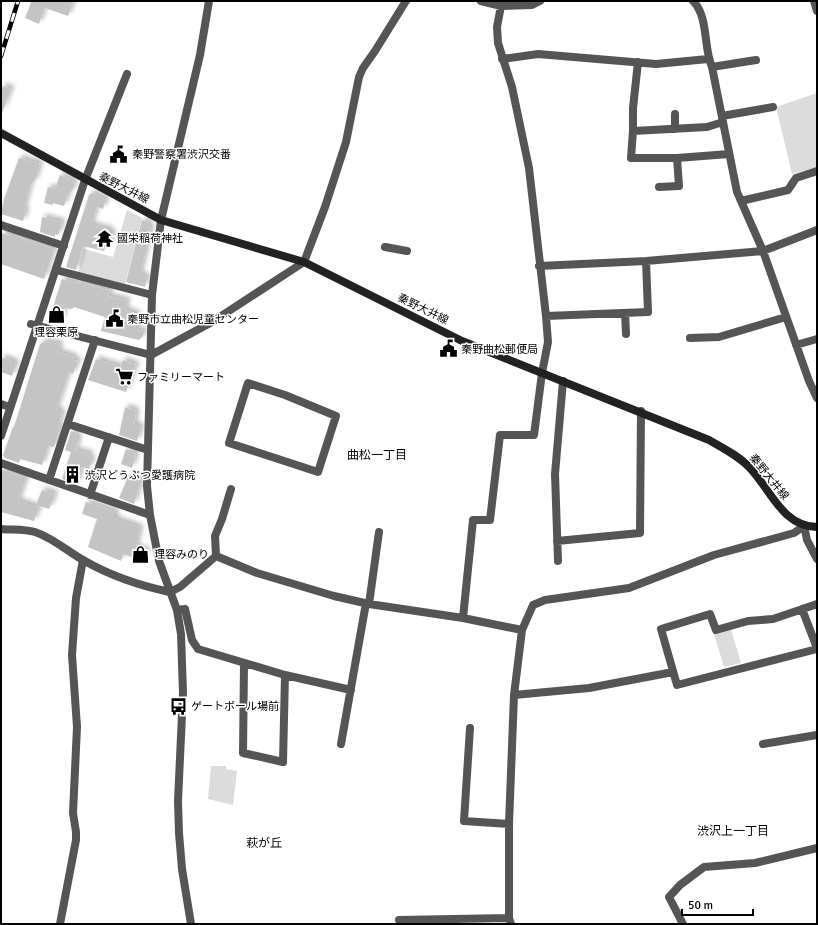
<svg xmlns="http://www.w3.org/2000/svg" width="818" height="925" font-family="Signika,'Noto Sans JP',sans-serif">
  <defs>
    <filter id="shadow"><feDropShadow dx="3.5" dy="-3.5" stdDeviation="2" flood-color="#0004"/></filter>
  </defs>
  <rect width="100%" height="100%" fill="#fff"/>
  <!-- green -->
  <path fill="#dcdcdc" d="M817,93V167L792,174L776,107Z
    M127,210L142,218L125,284L78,272L84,249L113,257Z
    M731,629L741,663L724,667L714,634Z
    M211,766H226V769L237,771L233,805L208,799Z"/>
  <!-- building -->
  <path fill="#c4c4c4" filter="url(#shadow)" d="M29,1H73L68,16L45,8L39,24L25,18L31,3Z
    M3,86L11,89L2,113L1,90Z
    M19,158L40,164L36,178L30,186L25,205L24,210L26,211L23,221L1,214L4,199Z
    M60,175L73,181L74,186L71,192H69L64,206L53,203V205L44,203L48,187L55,189Z
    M92,193L106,200L103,209L97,207L91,225L110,230V233L113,234L109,246L106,245L104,251L83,246L76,270L66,267L89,195Z
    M42,217L62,222L58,235L55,234V237L40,232Z
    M142,220L149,222L148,227L151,228L140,275L147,277L145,287L126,282Z
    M1,233L7,235L8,234L54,249L44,279L1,264Z
    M62,279L79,284L77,281L110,291L108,296L127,301L125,310L137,314L135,329L143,331V336L139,340L101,331L105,317L74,307L72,309L65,308L61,321L54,319L51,313Z
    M46,341L60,345L58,352L74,357L73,360L78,361L73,374L69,372L56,410L62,412L58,427L60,428L54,447L48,446L42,465L20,459L19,463L5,458L3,455L13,427H14L40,344Z
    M1,357L16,363L12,376L1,372Z
    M96,359L120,367L123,360L136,365L126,392L88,380Z
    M125,407L136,411L134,425L141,427L137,441L119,435Z
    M71,431L77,433L75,437L79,439L75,450L90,454L89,459L92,460L89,469L82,467L77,483L62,479L71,452L65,450Z
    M126,449L134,451L133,453L136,454L132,468L121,464Z
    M1,469L26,478L18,501L39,508L34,521L1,512Z
    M129,475L139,478L138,481L140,484L134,504L119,498Z
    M42,490L55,494L49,509L36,505Z
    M86,502L115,512V519L140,528L136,547L147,551L143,561L123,554L121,561L88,547L97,519L82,514Z"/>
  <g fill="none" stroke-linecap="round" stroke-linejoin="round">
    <!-- minor -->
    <path stroke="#555" stroke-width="8" d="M693,1C709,17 703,47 712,67L737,192L763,251L809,381L817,398
      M814,1L817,11
      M502,59L538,54L656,64L708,59
      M638,62L633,108V131L707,127L723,122
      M712,67L756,60
      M675,114V129
      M722,116L773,107
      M633,131L631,158H677L729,154
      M85,180L127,74
      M659,187L679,186L677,158
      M741,201L788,190L796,178L817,171
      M161,220L152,295L147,486L150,515L159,561L177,610L181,634L183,693L178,801L179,833L182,869L191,924
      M1,225L64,246
      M385,247L407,251
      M539,266L646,261L763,251L817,230
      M56,270L152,295
      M625,313L626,334
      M546,316L648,312L646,261
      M690,338L719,337L786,317
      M796,345L817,339
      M151,355L212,322L304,262L325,207L346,142L359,77L363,68L375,51L406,1
      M248,383L285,395L336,416L318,472L229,443Z
      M1,404L10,407
      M68,424L148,450
      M1,463L150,515
      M49,480L95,340
      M90,495L109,437
      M557,541L640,533L641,411
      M216,556L257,573L334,596L369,604L463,618L522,630
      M216,556L215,536L222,519L231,489
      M558,561L555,474L563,381
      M170,592L180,587L216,556
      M369,604L379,532
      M817,604L773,619L748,621L716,630L710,614L661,629L677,685L817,649
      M802,609L817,648
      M177,610L185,609L192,640L198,649L285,675L351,690
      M463,618L473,520H490L500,435H534L542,373L548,342L546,316L529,168L512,87L498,43L497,27L501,6L481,1
      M244,664L243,753L283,762L285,675
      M514,695L589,688L673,672
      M470,728L464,821L509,824
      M341,744L366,603
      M763,744L817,735
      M399,920L509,918
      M60,924L76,840V832L73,813L77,727L72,655L76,598L83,560
      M511,924L509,918V824L514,695L522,630L533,605L545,600L629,588L714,555L794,533L804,526L807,540L817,559
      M683,924L669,897L680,885L704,867L755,863L817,848"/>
    <!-- tertiary -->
    <path stroke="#555" stroke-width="8" d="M501,6L532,5L540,1
      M161,220L200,55L209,1
      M31,324L151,355
      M1,436L85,180
      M1,529C12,530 25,529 35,532C53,538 67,551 83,560C109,575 141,586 170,592"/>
    <!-- secondary -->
    <path stroke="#222" stroke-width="8" d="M1,133L161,220L304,262L462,341L709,440C723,448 739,456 750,468C771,490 782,526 817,527"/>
    <defs>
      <path id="rail" d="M1,56L18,1"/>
    </defs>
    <!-- rail casing -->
    <use href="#rail" stroke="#000" stroke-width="4.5"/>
    <!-- rail -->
    <use href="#rail" stroke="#fff" stroke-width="3" stroke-dasharray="9" stroke-linecap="butt"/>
  </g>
  <!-- icons -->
  <defs>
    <symbol id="civic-bare" viewBox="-9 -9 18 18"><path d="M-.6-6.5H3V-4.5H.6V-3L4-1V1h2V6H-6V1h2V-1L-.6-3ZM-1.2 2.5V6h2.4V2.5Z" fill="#000" stroke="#fff" stroke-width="2.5" paint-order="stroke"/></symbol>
    <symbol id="temple-bare" viewBox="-9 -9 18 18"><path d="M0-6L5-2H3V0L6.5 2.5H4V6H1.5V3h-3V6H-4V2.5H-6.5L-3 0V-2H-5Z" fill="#000" stroke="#fff" stroke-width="2.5" paint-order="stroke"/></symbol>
    <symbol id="shop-bare" viewBox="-9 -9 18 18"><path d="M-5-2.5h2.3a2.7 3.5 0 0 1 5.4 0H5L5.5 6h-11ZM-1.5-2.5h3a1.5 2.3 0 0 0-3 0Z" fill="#000" stroke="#fff" stroke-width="2.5" paint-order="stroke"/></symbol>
    <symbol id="supermarket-bare" viewBox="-9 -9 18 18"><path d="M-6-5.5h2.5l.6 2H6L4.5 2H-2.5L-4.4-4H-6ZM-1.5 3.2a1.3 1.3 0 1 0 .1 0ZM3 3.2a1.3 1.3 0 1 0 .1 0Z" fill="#000" stroke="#fff" stroke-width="2.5" paint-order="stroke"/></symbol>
    <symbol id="building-bare" viewBox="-9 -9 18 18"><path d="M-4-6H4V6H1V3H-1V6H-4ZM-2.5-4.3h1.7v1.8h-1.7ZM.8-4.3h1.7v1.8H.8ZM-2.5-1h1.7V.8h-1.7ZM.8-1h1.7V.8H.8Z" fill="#000" stroke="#fff" stroke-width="2.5" paint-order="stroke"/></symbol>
    <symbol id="bus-bare" viewBox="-9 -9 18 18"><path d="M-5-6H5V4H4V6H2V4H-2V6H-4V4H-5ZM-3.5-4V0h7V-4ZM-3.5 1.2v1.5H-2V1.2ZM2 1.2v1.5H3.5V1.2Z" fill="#000" stroke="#fff" stroke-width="2.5" paint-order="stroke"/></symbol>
  </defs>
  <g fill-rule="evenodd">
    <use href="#civic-bare" x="106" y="142" width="25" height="25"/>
    <use href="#temple-bare" x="92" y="226" width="25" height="25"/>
    <use href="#shop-bare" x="44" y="302" width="25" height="25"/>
    <use href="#civic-bare" x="102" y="306" width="25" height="25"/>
    <use href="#civic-bare" x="436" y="336" width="25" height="25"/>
    <use href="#supermarket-bare" x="112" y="364" width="25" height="25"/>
    <use href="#building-bare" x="60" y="462" width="25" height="25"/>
    <use href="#shop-bare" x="128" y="542" width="25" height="25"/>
    <use href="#bus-bare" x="166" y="694" width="25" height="25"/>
  </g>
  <g text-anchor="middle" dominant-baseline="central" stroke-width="3" stroke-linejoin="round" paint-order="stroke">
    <!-- poi labels -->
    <g font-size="11" fill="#000" stroke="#fff" text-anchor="start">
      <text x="132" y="154">秦野警察署渋沢交番</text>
      <text x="117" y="238">國栄稲荷神社</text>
      <text x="127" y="319">秦野市立曲松児童センター</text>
      <text x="56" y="332" text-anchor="middle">理容栗原</text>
      <text x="461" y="349">秦野曲松郵便局</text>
      <text x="137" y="377">ファミリーマート</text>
      <text x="85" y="475">渋沢どうぶつ愛護病院</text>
      <text x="154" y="554">理容みのり</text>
      <text x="191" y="706">ゲートボール場前</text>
    </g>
    <!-- street labels -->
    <g font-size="11" fill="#000" stroke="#fff">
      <text transform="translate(124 188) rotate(27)">秦野大井線</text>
      <text transform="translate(423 309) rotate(26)">秦野大井線</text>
      <text transform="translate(769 477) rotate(51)">秦野大井線</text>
    </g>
    <!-- neighbourhood labels -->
    <g font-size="12" fill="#000" stroke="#fff">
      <text x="377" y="455">曲松一丁目</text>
      <text x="733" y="831">渋沢上一丁目</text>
      <text x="264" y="843">萩が丘</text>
    </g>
  </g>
  <!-- border -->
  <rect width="818" height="925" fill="none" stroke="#000000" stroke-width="4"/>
  <!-- scale -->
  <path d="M682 909v6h71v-6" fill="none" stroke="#000000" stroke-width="2"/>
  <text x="688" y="909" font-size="12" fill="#000000" stroke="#ffffff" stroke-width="3" paint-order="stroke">50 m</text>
</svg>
